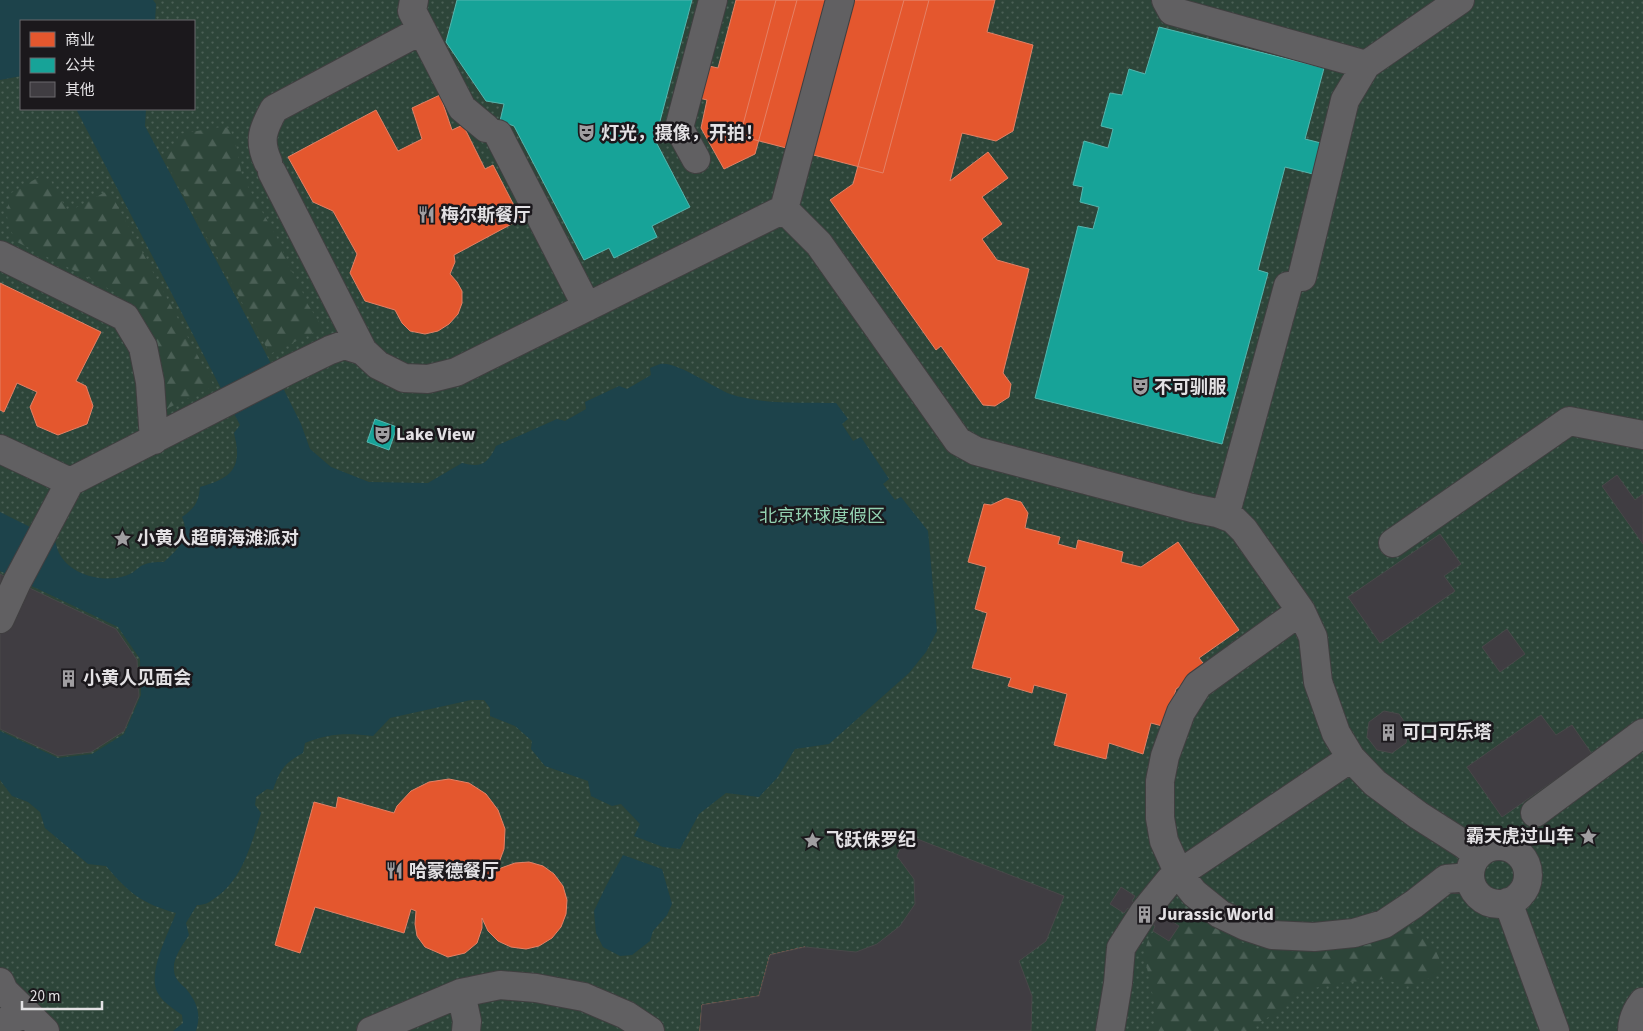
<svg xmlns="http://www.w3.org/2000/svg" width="1643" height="1031" font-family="'Source Sans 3','Noto Sans SC',sans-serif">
  <defs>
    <pattern id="grass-dots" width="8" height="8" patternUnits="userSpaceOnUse" patternTransform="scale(1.25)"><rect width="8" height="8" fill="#2d4539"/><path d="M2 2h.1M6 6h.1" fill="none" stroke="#4b6056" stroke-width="1.8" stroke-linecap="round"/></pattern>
    <pattern id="forest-firs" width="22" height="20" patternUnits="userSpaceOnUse" patternTransform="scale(1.25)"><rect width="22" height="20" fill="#2d4539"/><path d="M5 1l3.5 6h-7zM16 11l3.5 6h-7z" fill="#4b6056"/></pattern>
  </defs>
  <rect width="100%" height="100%" fill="#242324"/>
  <!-- grass -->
  <path fill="url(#grass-dots)" fill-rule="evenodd" d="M0,0H1643V1031H0ZM21,21H194V109H21Z"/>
  <!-- forest -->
  <path fill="url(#forest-firs)" d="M221,127L230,128L237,149L242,176L280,243L289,267L298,281L307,303L323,328L270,354L163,157L175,146L179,134Z
    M39,177L51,181L68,212L109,190L214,386L162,411L164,376L157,343L145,321L130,302L99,283L17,242C5,222 5,215 11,193Z
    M1186,902C1206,919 1227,936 1251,947C1257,949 1264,949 1270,950C1319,957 1360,937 1406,922C1429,938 1435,943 1443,970L1424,981L1404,986L1385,979L1338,983L1295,992L1279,1011L1253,1026L1255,1031H1155L1156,1011L1144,954L1149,936Z"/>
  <!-- water -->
  <path fill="#1d434b" d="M0,0H153L156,4L155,21H21V76L0,80Z
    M76,109H146L145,126L265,352L301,424L310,449L331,467L369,482L428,483L462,463C481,468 488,464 496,446L557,419L565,421L586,409L585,402L619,386L627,389L651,375L650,368C653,367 657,365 660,364C677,361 714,388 730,394C764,405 801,402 836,403L848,419L842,424L853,441L861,437L889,479L883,484L895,500L901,497L928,531L937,631L926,652L909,673L829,744L795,749L777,778L759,797L726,793L699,814L680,849L663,847L634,836L640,824L621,804L612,806L591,796L588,781L545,766L531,749L532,741L515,726L490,716V708L484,700H471L390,718L373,736C347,733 329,733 305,743L303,753C284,763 280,770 273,790L267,789L256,797L255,805L261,813C251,844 243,879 215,898C208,903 205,905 197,905L186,923L189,935C182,946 172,959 174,971C175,981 182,984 187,990C198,1004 201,1015 196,1031H173L183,1023L182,1015C174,1009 164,1003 159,995C145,976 169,932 176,913C141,903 130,894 106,866L88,864L45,828L40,812L28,802L12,796L0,780V731L58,758L92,754L124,734L141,695L140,659L118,627L0,571V512L54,539C56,543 57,549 59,553C71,577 109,585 132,573C135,571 138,568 141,566C148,562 156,562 164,562C178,549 191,538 182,517C194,509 199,502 200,487C232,478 243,468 234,433L240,425Z
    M623,855L662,869L672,904L667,915L653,931L650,941L632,955L620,956L603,947L596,933L594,911L606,886Z"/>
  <!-- shops -->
  <path fill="#e4572e" stroke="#e48065" d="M736,0H797L755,154L724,169L701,128L707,100L699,98L709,66L718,68Z
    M776,0H929L883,173L740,136Z
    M904,0H995L987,32L1033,45L1013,131L996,141L962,133L950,181L988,152L1008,178L982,197L1002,224L982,239L997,260L1029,269L1003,373L1011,384L1009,397L995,406L983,405L941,346L936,350L830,200L853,184Z
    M440,95L452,130L463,125L485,169L493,165L521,219L454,255L455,262L450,274L457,282L462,291V303L458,314L449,324L438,331L425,334L410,331L402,323L395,310L365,301L350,273L357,254L333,211L313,202L288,157L376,110L398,151L422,139L412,108Z
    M0,283L101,332L76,381L86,386L93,406L87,424L58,435L37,426L30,407L37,392L17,383L4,412L0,410Z
    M1006,498L1021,502L1028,513L1025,528L1060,537L1058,544L1076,549L1078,540L1123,552L1121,562L1141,567L1178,542L1239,630L1199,658L1206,667L1176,689L1166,727L1151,723L1143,754L1109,743L1106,759L1054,745L1067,694L1034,685L1032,693L1008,686L1011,678L972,668L987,613L975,609L986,567L968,562L984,504L991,505Z
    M449,779L469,783L486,794L498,810L505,829L504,849L497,868L489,877L501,868L515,863L529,862L543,866L554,874L563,886L567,900L566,914L561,927L552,938L539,946L526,949L511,947L498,941L488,931L482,918V928L477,943L465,953L448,957L425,947L417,936L415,924L416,911L411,909L404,933L315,907L300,953L275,945L314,802L336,808L338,797L394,813L397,806L411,791L429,782Z
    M805,947L791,1000L786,1031H700L702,1005L759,996L770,955Z"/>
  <!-- public -->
  <path fill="#17a398" stroke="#54b6af" d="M457,0H692L655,140L690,207L652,226L657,237L614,258L609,248L584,260L514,126L500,121L504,104L486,101L446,42Z
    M1159,27L1324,68L1305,139L1321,143L1313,174L1285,167L1258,270L1268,273L1222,444L1035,398L1078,226L1093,229L1099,207L1080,202L1083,187L1073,185L1084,141L1108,148L1113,129L1101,126L1110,93L1122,95L1129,69L1145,74Z
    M375,419L397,427L389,450L367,442Z"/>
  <!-- building -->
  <path fill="#403d42" stroke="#484849" d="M1617,475L1635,500L1643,494V544L1602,486Z
    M1440,534L1461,564L1444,576L1455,591L1380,643L1348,597Z
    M0,574L116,629L137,660L139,696L124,731L91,752L58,756L0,729Z
    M1507,629L1525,654L1500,672L1482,647Z
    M1384,711L1399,714L1409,728L1406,743L1392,753L1377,750L1367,737L1369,722Z
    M1541,715L1556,735L1572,725L1592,754L1502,817L1467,767Z
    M907,835L1064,896L1046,941L1019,961L1032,996L1031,1031H700L702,1005L759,996L770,955L805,947L856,952L877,944L900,926L915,904L914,879L897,856Z
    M1121,887L1135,896L1132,901L1160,920L1163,915L1179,926L1169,941L1153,931L1155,926L1128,908L1124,913L1110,904Z"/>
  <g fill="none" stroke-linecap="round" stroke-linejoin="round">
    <defs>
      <path id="minor" d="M414,0L412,11L462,108L486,128
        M840,0L784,209L819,244L958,441L976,451L1192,508L1217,513L1233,519L1244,530L1301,611L1313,637L1318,682L1336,733L1351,758L1375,783L1418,815L1465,845L1477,855
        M1166,0L1172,11L1366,65L1460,0
        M498,134L587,307
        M696,159L679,128L713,0
        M268,162C258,140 263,129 274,109L422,30
        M272,172L363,351
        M0,255L125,317L143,347L150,382L154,440
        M1302,277L1345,100L1366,65
        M0,449L70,482L287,371L330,350L344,345L363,351L378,365L404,378L428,379L456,372L784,209
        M1225,516L1288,286
        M1393,543L1569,421L1643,435
        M1301,611L1198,685L1181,712L1165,756L1160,781V818L1164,841L1179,874L1194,893L1220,914L1245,926L1272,935L1314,937L1354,933L1384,924L1414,904L1446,879L1470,877
        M0,619L17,582L70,482
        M1535,813L1643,733
        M1470 875a29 29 0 1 1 58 0a29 29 0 1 1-58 0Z
        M1508,902L1555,1031
        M0,982L4,991L45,1031
        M461,993L467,1021L466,1031
        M0,1023L26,1014
        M371,1031L461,993L500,985L536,988L584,997L626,1015L650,1031
        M1110,1031L1118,983L1121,948L1144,912L1170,880L1351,758
        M1632,1031C1632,1020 1636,1011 1643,1002"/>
    </defs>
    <!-- minor casing -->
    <use href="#minor" stroke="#403f40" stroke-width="30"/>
    <!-- minor -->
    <use href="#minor" stroke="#616062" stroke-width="28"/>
  </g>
  <!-- icons -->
  <defs>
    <symbol id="theatre-bare" viewBox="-9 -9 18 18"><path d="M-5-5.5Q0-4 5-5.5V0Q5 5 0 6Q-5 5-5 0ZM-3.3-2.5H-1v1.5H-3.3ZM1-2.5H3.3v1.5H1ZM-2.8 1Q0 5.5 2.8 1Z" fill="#a09ea1" stroke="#1b181c" stroke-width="2.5" paint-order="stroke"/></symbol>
    <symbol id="restaurant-bare" viewBox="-9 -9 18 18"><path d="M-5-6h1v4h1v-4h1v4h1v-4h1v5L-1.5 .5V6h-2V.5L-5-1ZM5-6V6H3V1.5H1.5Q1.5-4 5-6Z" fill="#a09ea1" stroke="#1b181c" stroke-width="2.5" paint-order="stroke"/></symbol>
    <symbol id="sight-bare" viewBox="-9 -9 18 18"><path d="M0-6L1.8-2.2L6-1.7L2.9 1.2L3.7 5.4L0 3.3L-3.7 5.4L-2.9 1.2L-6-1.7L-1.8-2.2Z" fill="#a09ea1" stroke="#1b181c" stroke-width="2.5" paint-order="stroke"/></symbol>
    <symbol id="building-bare" viewBox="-9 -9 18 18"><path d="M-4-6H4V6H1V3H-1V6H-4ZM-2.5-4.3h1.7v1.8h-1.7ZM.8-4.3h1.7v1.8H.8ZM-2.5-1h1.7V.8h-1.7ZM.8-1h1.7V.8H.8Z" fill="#a09ea1" stroke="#1b181c" stroke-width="2.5" paint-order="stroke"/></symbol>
  </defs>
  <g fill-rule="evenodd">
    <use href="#theatre-bare" x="574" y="120" width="25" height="25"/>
    <use href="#restaurant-bare" x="414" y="202" width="25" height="25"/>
    <use href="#theatre-bare" x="1128" y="374" width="25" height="25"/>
    <use href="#theatre-bare" x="370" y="422" width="25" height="25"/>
    <use href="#sight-bare" x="110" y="526" width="25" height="25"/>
    <use href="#building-bare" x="56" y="666" width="25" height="25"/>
    <use href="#building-bare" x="1376" y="720" width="25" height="25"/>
    <use href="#sight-bare" x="1576" y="824" width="25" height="25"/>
    <use href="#sight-bare" x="800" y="828" width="25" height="25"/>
    <use href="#restaurant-bare" x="382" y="858" width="25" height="25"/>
    <use href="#building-bare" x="1132" y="902" width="25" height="25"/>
  </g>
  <g text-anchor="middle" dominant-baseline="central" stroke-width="5" stroke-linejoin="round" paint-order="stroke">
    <!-- poi labels -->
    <g font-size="18" font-weight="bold" fill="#e3e1e4" stroke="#1b181c" text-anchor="start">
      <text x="601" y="133">灯光，摄像，开拍！</text>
      <text x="441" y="215">梅尔斯餐厅</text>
      <text x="1154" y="387">不可驯服</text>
      <text x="396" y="434">Lake View</text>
      <text x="137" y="538">小黄人超萌海滩派对</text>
      <text x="83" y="678">小黄人见面会</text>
      <text x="1402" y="732">可口可乐塔</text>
      <text x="1574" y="836" text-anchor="end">霸天虎过山车</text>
      <text x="826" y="840">飞跃侏罗纪</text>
      <text x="409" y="871">哈蒙德餐厅</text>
      <text x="1158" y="914">Jurassic World</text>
    </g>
    <!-- park labels -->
    <g font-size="18" fill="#93d2b1" stroke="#1b181c">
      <text x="822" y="516">北京环球度假区</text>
    </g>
  </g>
  <!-- legend -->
  <rect x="20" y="20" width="175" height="90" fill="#1b181c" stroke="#6b686c"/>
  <rect x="30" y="32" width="25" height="15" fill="#e4572e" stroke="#6b686c"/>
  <text x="65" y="45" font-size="15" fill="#e3e1e4">商业</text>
  <rect x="30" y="58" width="25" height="15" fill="#17a398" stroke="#6b686c"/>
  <text x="65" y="70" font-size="15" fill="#e3e1e4">公共</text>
  <rect x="30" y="82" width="25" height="15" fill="#403d42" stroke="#6b686c"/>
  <text x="65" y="95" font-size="15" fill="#e3e1e4">其他</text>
  <!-- scale -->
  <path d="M22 1001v8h80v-8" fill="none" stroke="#e3e1e4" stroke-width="2.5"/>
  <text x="30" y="1001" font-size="15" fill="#e3e1e4" stroke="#1b181c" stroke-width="4" paint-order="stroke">20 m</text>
</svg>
